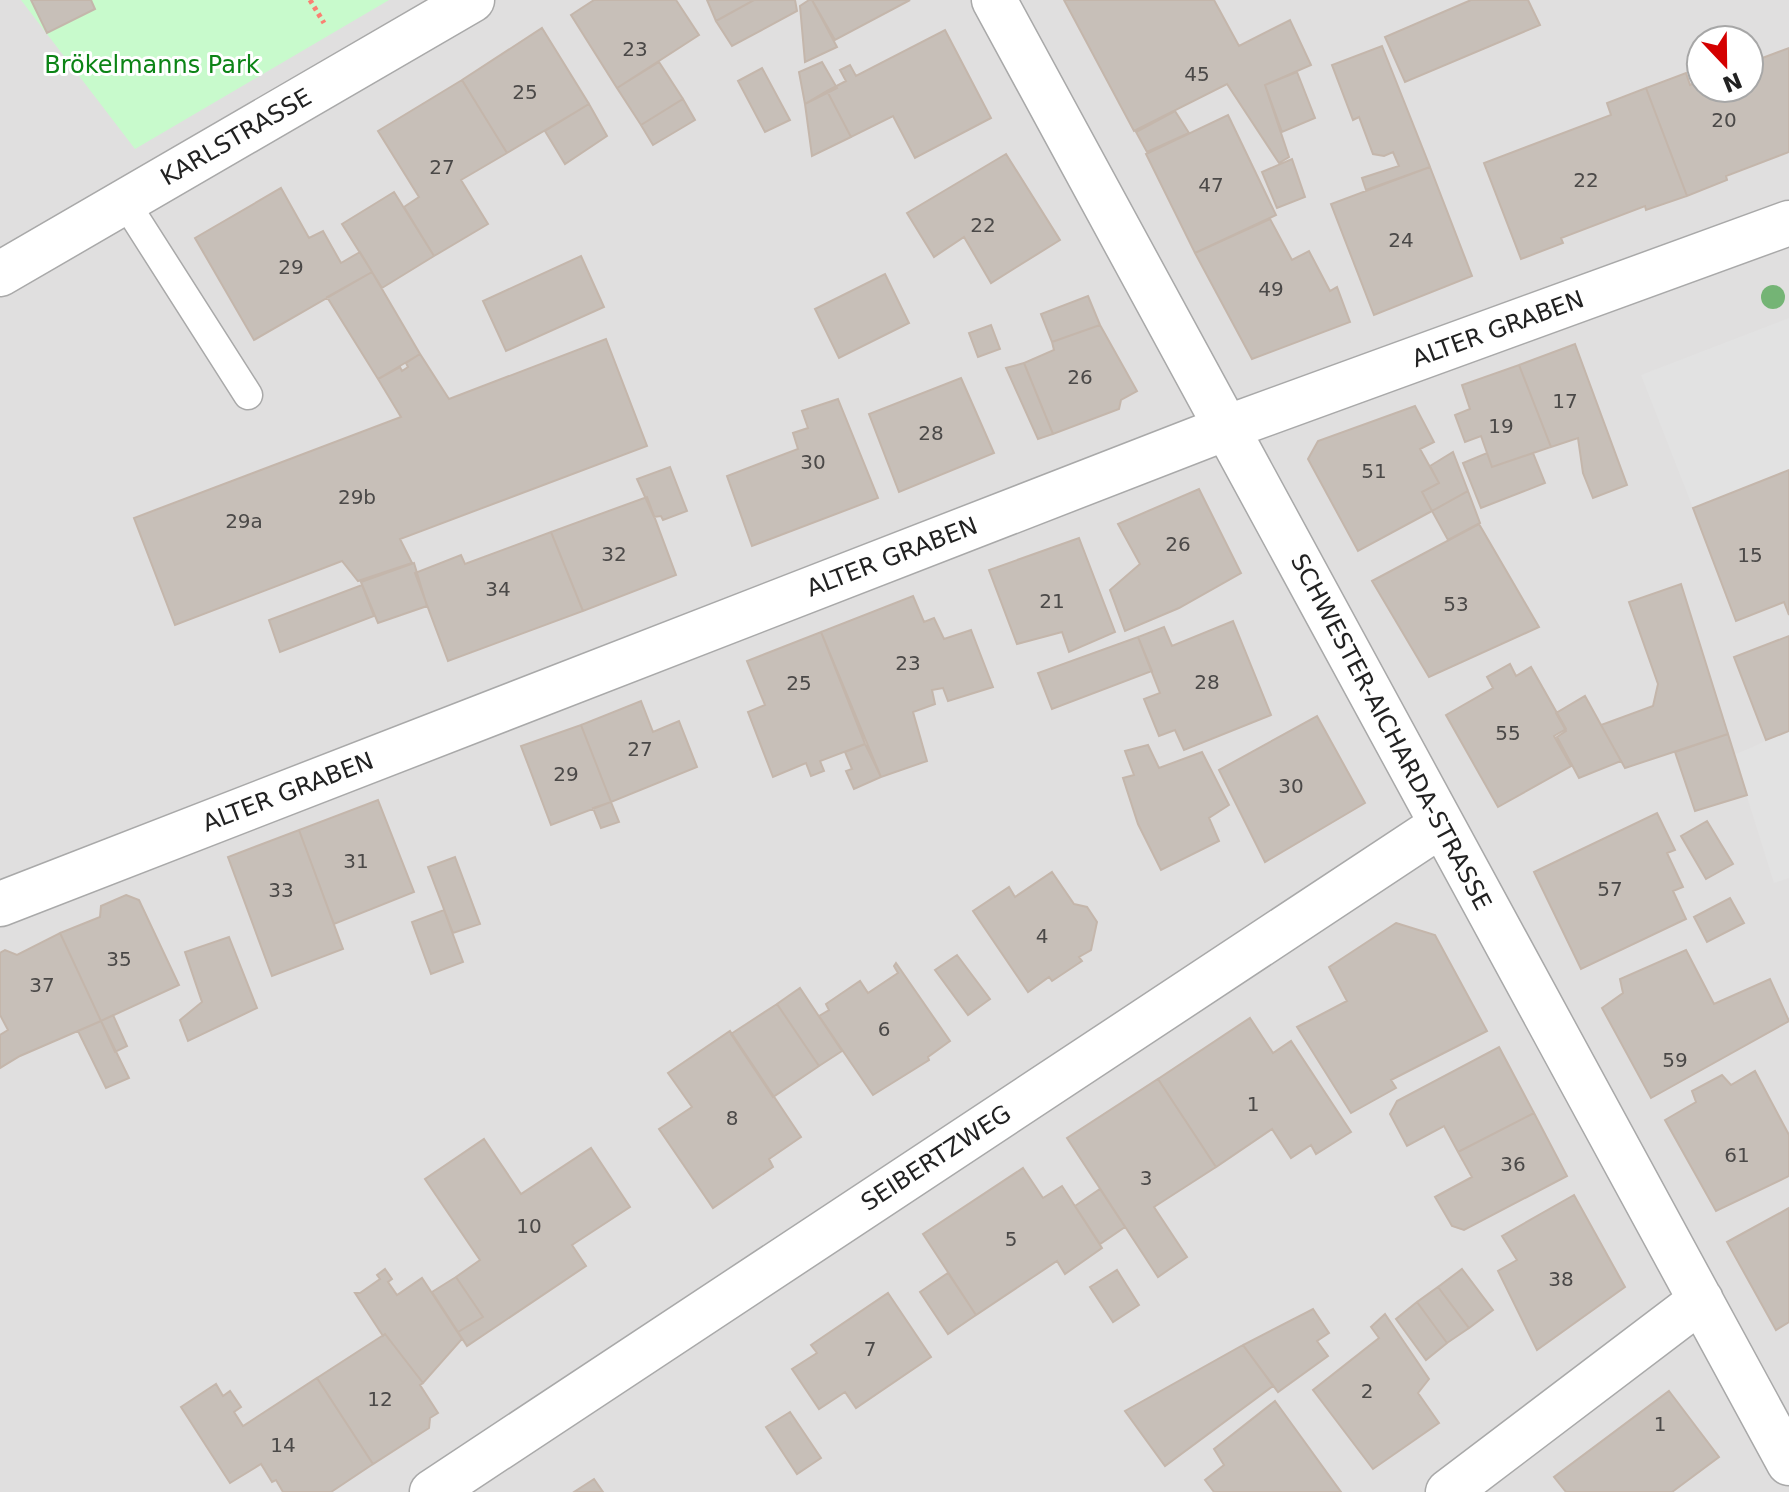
<svg xmlns="http://www.w3.org/2000/svg" width="1789" height="1492" font-family="'DejaVu Sans',sans-serif">
  <rect width="100%" height="100%" fill="#f2efe9"/>
  <!-- residential -->
  <path fill="#e0dfdf" fill-rule="evenodd" d="M0,0H1789V1492H0ZM1701,40H1749V88H1701Z"/>
  <!-- park -->
  <path fill="#c8facc" d="M21,0H389L135,149Z"/>
  <!-- parking -->
  <path fill="#e2e2e2" d="M1789,318V470L1693,508L1641,375Z
    M1789,731V878L1774,883L1734,755Z"/>
  <!-- building -->
  <path fill="#c7bfb8" stroke="#c4b6ab" stroke-width="2" d="M31,0H91L95,9L47,33Z
    M594,0H676L699,35L617,88L571,15Z
    M707,0H754L716,21Z
    M754,0H795L797,11L732,46L716,21Z
    M809,0H812L837,47L805,62L800,6Z
    M812,0H910L835,40Z
    M1064,0H1214L1239,46L1290,20L1311,65L1265,85L1289,157L1279,163L1227,84L1134,131Z
    M1471,0H1528L1540,25L1405,82L1385,37Z
    M542,28L589,104L507,153L462,80Z
    M945,30L991,118L915,158L893,116L851,137L827,91L846,81L840,70L850,65L856,76Z
    M1382,46L1430,167L1366,190L1362,178L1399,166L1393,152L1384,156L1373,154L1359,117L1353,120L1332,65Z
    M1789,48V152L1726,176L1727,180L1687,196L1646,88L1686,73L1690,85L1701,81V88H1749V63Z
    M659,62L683,99L641,125L617,88Z
    M822,62L837,88L805,104L799,72Z
    M762,68L790,120L765,132L738,81Z
    M1297,72L1315,118L1282,132L1265,85Z
    M462,80L507,153L461,180L488,224L434,256L404,207L419,197L378,131Z
    M1646,88L1687,196L1646,210L1645,206L1561,238L1563,243L1521,259L1484,163L1611,115L1607,103Z
    M827,91L851,137L812,156L805,104Z
    M683,99L695,120L653,145L641,125Z
    M589,104L607,136L565,164L545,131Z
    M1175,111L1189,133L1147,152L1136,132Z
    M1228,115L1276,215L1195,253L1146,154Z
    M1006,154L1060,240L991,283L964,237L934,257L907,213Z
    M1292,159L1305,197L1277,208L1262,172Z
    M1430,167L1472,276L1374,315L1331,204Z
    M281,188L309,238L323,231L341,263L360,252L372,272L254,340L195,238Z
    M394,192L434,256L382,288L342,224Z
    M1270,219L1292,260L1309,251L1330,291L1337,287L1350,322L1252,359L1195,253Z
    M581,256L604,307L506,351L483,301Z
    M372,272L420,354L378,379L327,297Z
    M885,274L909,323L839,358L815,309Z
    M1088,296L1100,325L1052,342L1041,314Z
    M991,325L1000,349L978,357L969,333Z
    M1100,325L1137,391L1121,400L1119,409L1053,434L1024,363L1054,350L1052,342Z
    M606,339L647,446L400,539L412,563L358,581L342,561L175,625L134,518L401,417L378,379L400,367L402,371L408,367L406,363L420,354L449,399Z
    M1575,344L1627,485L1593,498L1583,473L1578,438L1551,447L1519,365Z
    M1024,363L1053,434L1038,439L1006,368Z
    M1519,365L1551,447L1492,467L1481,436L1465,442L1455,415L1470,409L1462,385Z
    M961,378L994,453L899,492L869,414Z
    M838,399L878,498L752,546L727,476L798,449L793,433L808,428L802,411Z
    M1415,406L1434,442L1420,449L1439,483L1422,492L1432,511L1358,551L1308,459L1318,441Z
    M1453,452L1468,491L1432,511L1422,492L1439,483L1430,466Z
    M1487,453L1492,467L1533,453L1545,483L1481,508L1463,463Z
    M670,467L687,511L663,520L661,516L654,517L637,479Z
    M1789,470V615L1784,602L1736,621L1693,508Z
    M1199,489L1241,573L1179,608L1125,631L1110,590L1140,564L1118,524Z
    M1468,491L1480,523L1448,540L1432,511Z
    M647,497L676,575L583,611L551,532Z
    M1479,524L1539,627L1429,677L1372,581Z
    M551,532L583,611L448,661L415,573L461,555L465,564Z
    M1079,538L1115,632L1069,652L1062,632L1017,644L989,570Z
    M414,563L427,606L378,623L361,582Z
    M1681,584L1728,734L1625,768L1601,725L1653,706L1658,684L1629,602Z
    M362,585L374,616L280,652L269,620Z
    M913,596L924,622L934,618L944,639L971,630L993,687L948,701L943,688L932,690L935,704L913,712L927,761L881,777L821,632Z
    M1233,621L1271,715L1184,750L1175,730L1159,736L1144,699L1160,693L1138,637L1164,627L1172,646Z
    M821,632L865,744L820,761L824,771L811,776L806,763L773,777L748,712L765,705L747,661Z
    M1789,636V731L1766,740L1734,657Z
    M1138,637L1152,671L1052,709L1038,673Z
    M1510,664L1516,676L1531,667L1566,729L1554,736L1571,766L1498,807L1446,715L1493,688L1487,677Z
    M1585,696L1621,761L1579,778L1557,737L1566,731L1556,713Z
    M641,701L653,732L679,721L697,767L611,802L581,725Z
    M1317,716L1365,803L1265,862L1219,770Z
    M581,725L611,802L551,825L521,746Z
    M1728,734L1747,795L1695,811L1675,752Z
    M865,744L881,777L854,789L846,771L852,769L845,752Z
    M1148,745L1159,768L1202,752L1229,805L1209,818L1219,841L1161,870L1138,824L1123,778L1134,775L1125,751Z
    M378,800L414,892L334,924L299,830Z
    M611,802L619,822L601,828L593,808Z
    M1657,813L1675,850L1667,853L1683,887L1673,891L1686,919L1581,969L1534,872Z
    M1707,821L1733,864L1706,879L1681,836Z
    M299,830L343,949L272,976L228,857Z
    M455,857L480,924L453,933L428,867Z
    M1052,872L1074,904L1087,907L1097,922L1091,950L1079,957L1082,961L1052,981L1049,977L1028,992L973,911L1009,887L1015,897Z
    M126,895L139,900L179,985L101,1021L60,933L100,917L101,906Z
    M1730,898L1744,923L1707,942L1694,917Z
    M444,910L463,962L431,974L412,922Z
    M1396,923L1435,935L1487,1031L1391,1080L1396,1088L1351,1113L1297,1027L1347,1001L1329,967Z
    M60,933L101,1021L20,1056L0,1068V1035L8,1030L0,1015V953L5,950L17,955Z
    M229,937L257,1008L188,1041L180,1020L202,1002L185,952Z
    M1686,950L1714,1004L1770,979L1789,1021L1651,1098L1602,1008L1623,993L1620,979Z
    M957,955L990,999L968,1015L935,970Z
    M896,963L950,1041L928,1057L929,1060L873,1095L819,1016L829,1010L826,1004L860,981L868,993L898,973L894,966Z
    M800,988L842,1051L819,1066L777,1004Z
    M777,1004L819,1066L773,1097L731,1034Z
    M113,1015L127,1046L115,1052L101,1021Z
    M1250,1018L1273,1053L1291,1041L1351,1132L1316,1154L1311,1145L1291,1158L1272,1129L1216,1167L1158,1079Z
    M101,1021L129,1078L106,1088L78,1031Z
    M730,1031L801,1137L769,1159L773,1167L713,1208L659,1129L692,1107L668,1073Z
    M1499,1047L1534,1113L1458,1152L1444,1126L1407,1146L1390,1114L1397,1101Z
    M1755,1071L1789,1135V1176L1716,1211L1665,1120L1696,1102L1692,1091L1722,1075L1731,1085Z
    M1158,1079L1216,1167L1154,1207L1187,1257L1158,1277L1067,1138Z
    M1534,1113L1567,1176L1464,1230L1452,1226L1435,1197L1472,1177L1458,1152Z
    M484,1139L521,1194L591,1148L630,1207L572,1245L586,1266L467,1346L458,1332L483,1317L456,1277L480,1260L425,1179Z
    M1023,1168L1043,1198L1062,1186L1102,1248L1065,1274L1057,1261L976,1315L923,1234Z
    M1100,1189L1125,1227L1100,1244L1075,1206Z
    M1574,1195L1625,1287L1537,1350L1498,1271L1517,1260L1502,1236Z
    M1789,1208V1322L1776,1330L1727,1242Z
    M385,1269L392,1279L388,1282L397,1295L422,1278L462,1339L423,1383L385,1334L383,1336L355,1293H360L380,1279L377,1275Z
    M1462,1269L1493,1310L1469,1328L1438,1287Z
    M1117,1270L1139,1305L1113,1322L1090,1287Z
    M948,1273L976,1315L948,1334L920,1292Z
    M456,1277L483,1317L458,1332L432,1292Z
    M1438,1287L1469,1328L1447,1343L1417,1302Z
    M888,1293L931,1357L856,1408L845,1392L819,1409L792,1369L817,1353L811,1345Z
    M1417,1302L1447,1343L1426,1360L1396,1319Z
    M1313,1309L1329,1333L1317,1341L1328,1356L1278,1392L1243,1345Z
    M1385,1314L1429,1379L1418,1393L1439,1423L1373,1469L1313,1390L1379,1338L1371,1327Z
    M385,1334L423,1383L420,1385L438,1413L430,1418L429,1428L373,1464L317,1378Z
    M1243,1345L1273,1386L1165,1466L1125,1411Z
    M317,1378L373,1464L331,1492H283L276,1480L272,1482L261,1464L230,1483L181,1407L216,1384L223,1396L230,1391L241,1407L234,1412L243,1426Z
    M1669,1391L1719,1457L1672,1492H1566L1554,1477Z
    M1275,1401L1341,1492H1214L1205,1480L1224,1465L1214,1449Z
    M790,1412L821,1458L797,1474L766,1427Z
    M594,1479L603,1492H574Z"/>
  <g fill="none" stroke-linecap="round" stroke-linejoin="round">
    <defs>
      <path id="lane" d="M125,202L248,395"/>
      <path id="street" d="M994,0L1789,1463
        M0,274L472,0
        M0,904L1226,428L1789,223
        M432,1492L1441,825
        M1448,1492L1701,1300"/>
    </defs>
    <!-- lane casing -->
    <use href="#lane" stroke="#a9a9a9" stroke-width="31"/>
    <!-- street casing -->
    <use href="#street" stroke="#a9a9a9" stroke-width="47"/>
    <!-- path -->
    <path stroke="#fa8072" stroke-width="5" stroke-dasharray="4 4" stroke-linecap="butt" d="M310,0L324,23"/>
    <!-- lane -->
    <use href="#lane" stroke="#fff" stroke-width="28"/>
    <!-- street -->
    <use href="#street" stroke="#fff" stroke-width="44"/>
  </g>
  <!-- trees -->
  <circle fill="#74b475" cx="1773" cy="297" r="12"/>
  <g text-anchor="middle" dominant-baseline="central" stroke-width="6" stroke-linejoin="round" paint-order="stroke">
    <!-- number labels -->
    <g font-size="20" fill="#4b4948">
      <text x="635" y="49">23</text>
      <text x="1197" y="74">45</text>
      <text x="525" y="92">25</text>
      <text x="1724" y="120">20</text>
      <text x="442" y="167">27</text>
      <text x="1586" y="180">22</text>
      <text x="1211" y="185">47</text>
      <text x="983" y="225">22</text>
      <text x="1401" y="240">24</text>
      <text x="291" y="267">29</text>
      <text x="1271" y="289">49</text>
      <text x="1080" y="377">26</text>
      <text x="1565" y="401">17</text>
      <text x="1501" y="426">19</text>
      <text x="931" y="433">28</text>
      <text x="813" y="462">30</text>
      <text x="1374" y="471">51</text>
      <text x="357" y="497">29b</text>
      <text x="244" y="521">29a</text>
      <text x="1178" y="544">26</text>
      <text x="614" y="554">32</text>
      <text x="1750" y="555">15</text>
      <text x="498" y="589">34</text>
      <text x="1052" y="601">21</text>
      <text x="1456" y="604">53</text>
      <text x="908" y="663">23</text>
      <text x="1207" y="682">28</text>
      <text x="799" y="683">25</text>
      <text x="1508" y="733">55</text>
      <text x="640" y="749">27</text>
      <text x="566" y="774">29</text>
      <text x="1291" y="786">30</text>
      <text x="356" y="861">31</text>
      <text x="1610" y="889">57</text>
      <text x="281" y="890">33</text>
      <text x="1042" y="936">4</text>
      <text x="119" y="959">35</text>
      <text x="42" y="985">37</text>
      <text x="884" y="1029">6</text>
      <text x="1675" y="1060">59</text>
      <text x="1253" y="1104">1</text>
      <text x="732" y="1118">8</text>
      <text x="1737" y="1155">61</text>
      <text x="1513" y="1164">36</text>
      <text x="1146" y="1178">3</text>
      <text x="529" y="1226">10</text>
      <text x="1011" y="1239">5</text>
      <text x="1561" y="1279">38</text>
      <text x="870" y="1349">7</text>
      <text x="1367" y="1391">2</text>
      <text x="380" y="1399">12</text>
      <text x="1660" y="1424">1</text>
      <text x="283" y="1445">14</text>
    </g>
    <!-- park labels -->
    <g font-size="24" fill="#0c8416" stroke="#fff">
      <text x="152" y="65">Brökelmanns Park</text>
    </g>
    <!-- street labels -->
    <g font-size="24" fill="#222" stroke="#fff">
      <text transform="translate(236 137) rotate(-30)">KARLSTRASSE</text>
      <text transform="translate(1498 329) rotate(-20)">ALTER GRABEN</text>
      <text transform="translate(892 557) rotate(-21)">ALTER GRABEN</text>
      <text transform="translate(1391 732) rotate(62)">SCHWESTER-AICHARDA-STRASSE</text>
      <text transform="translate(288 792) rotate(-21)">ALTER GRABEN</text>
      <text transform="translate(936 1158) rotate(-33)">SEIBERTZWEG</text>
    </g>
  </g>
  <!-- north arrow -->
  <g transform="translate(1725 64) rotate(158)"><circle r="38" fill="#ffffff" stroke="#a7a7a7" stroke-width="2"/>
  <path d="M0-6L14 30L0 20L-14 30Z" fill="#d40000"/>
  <text y="-12" font-size="22" font-weight="bold" text-anchor="middle" fill="#222222">N</text>
  </g>
</svg>
